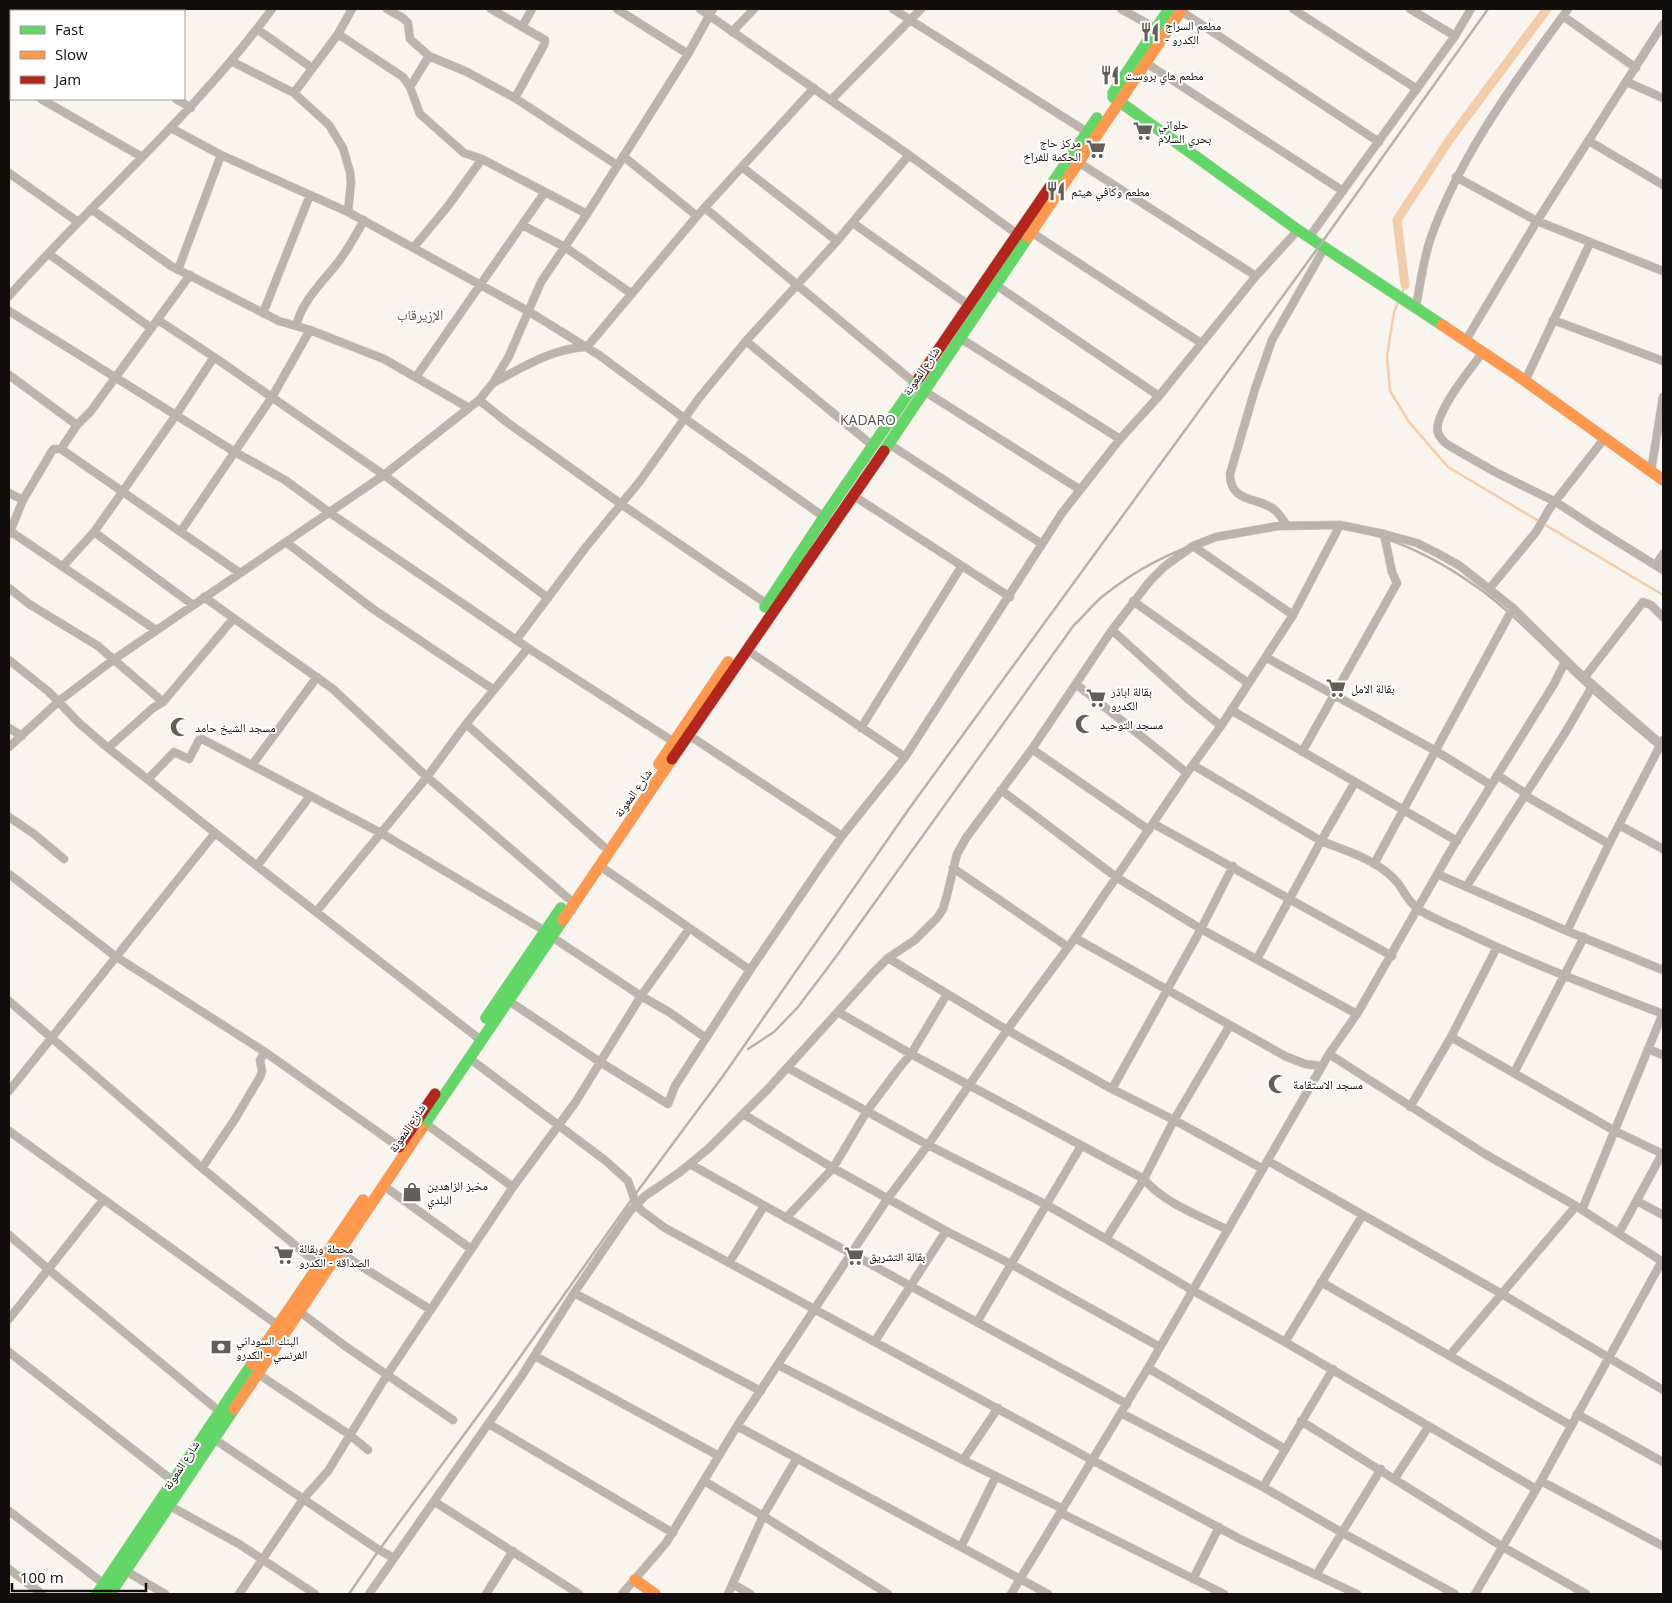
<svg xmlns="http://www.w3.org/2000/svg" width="1672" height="1603" font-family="'Open Sans','Noto Naskh Arabic',sans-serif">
  <rect width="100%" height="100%" fill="#faf4ee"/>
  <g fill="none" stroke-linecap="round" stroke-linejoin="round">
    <!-- stream -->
    <path stroke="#f3cca9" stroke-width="2.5" d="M1401,296L1405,285
      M1399,301L1394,312L1387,356L1390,391L1409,422L1448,467L1663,595"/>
    <!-- canal -->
    <path stroke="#f3cca9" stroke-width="9" d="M1405,285L1397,220L1450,139L1547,9"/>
    <defs>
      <path id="street" d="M25,9L30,11
        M387,9L403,18L408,23L410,39L429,56L467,72L515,98L617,165
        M491,9L545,40L544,45L515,98
        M617,9L688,54
        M700,9L909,155L1017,234
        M893,9L1087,132
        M1121,9L1157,29
        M1293,9L1417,89
        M1410,9L1455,36
        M1181,11L1379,142
        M1563,16L1636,68
        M522,27L532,9
        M257,29L312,68
        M732,32L754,9
        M338,34L403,77L410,87L420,114L464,153L482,159L587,214
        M231,61L294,93L329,125L343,148L350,172L351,182L348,212
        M1146,63L1343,191
        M9,64L11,65
        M1627,82L1663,98
        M410,87L429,56
        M294,93L338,34L352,9
        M9,94L11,90
        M41,99L142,157
        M176,99L191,108
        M831,100L921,9
        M171,128L221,155L348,212L528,311L599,355L684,418L827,519
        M1589,141L1663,185
        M623,156L697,216
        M1078,162L1256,276
        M742,167L837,241
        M9,173L78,222
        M1456,177L1537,221L1663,271
        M705,208L916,384
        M91,209L171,266L279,321L310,330L384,359L469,408
        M853,223L970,306
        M522,225L565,247L632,294
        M1031,232L1201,343
        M1310,236L1455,36L1471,9
        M414,247L448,206L482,159
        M49,254L151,328
        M178,270L221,155
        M996,285L1159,396
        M9,296C95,199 195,114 272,9
        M1416,307C1420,285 1423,262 1430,240C1460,155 1515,81 1568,9
        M9,311L235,452L285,480L330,513L528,648L674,742
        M263,313L310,195
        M158,320L214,357L384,475L548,598
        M1553,320L1663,361
        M296,326C303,299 323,282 339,261C349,248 356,234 364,220
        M960,338L1120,439
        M1466,340L1537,221L1663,24
        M746,341L873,446
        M1483,352C1472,367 1432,415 1438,433C1440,438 1444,442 1448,445L1495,472L1556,502L1594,527L1663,570
        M9,375L77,425
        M416,377L545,192
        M1525,381L1590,243
        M493,383C523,367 553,348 587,347L697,216L814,88
        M924,391L1079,489
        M479,400L508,423L621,504L767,604
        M889,444L1042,544
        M61,449L240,573
        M1651,471L1663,397
        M9,493L23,500
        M854,496L1010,597
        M1287,526C1283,520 1279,512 1272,508C1255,497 1230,502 1230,474L1255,389L1272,340L1325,247
        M10,531L156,630
        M181,531L272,397L310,330
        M94,532L193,605
        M9,534L23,500L52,451L54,449H61L77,425L91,411L190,275
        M286,542L373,609L494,690
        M1193,546L1293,615
        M1656,565L1663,554
        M63,566L94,532L123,491L176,415L214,357
        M9,588L29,604L98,646L163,702
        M1490,588L1536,532L1550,508L1604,439
        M204,597L333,689L427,777L568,898
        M1133,601L1248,683
        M1112,630L1188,699L1221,726
        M516,640L586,547L640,481L699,398L746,341L837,241L909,155
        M747,650L905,757
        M1267,658L1436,751L1491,785
        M9,660L49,692L79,723L108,748L257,866L482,1041
        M1584,678L1643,602L1651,605L1663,617
        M1076,684L1187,773
        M1231,710L1457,841
        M466,724L603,846
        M9,728L22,736
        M861,728L961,567
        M690,736L842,836
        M9,747L59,701L113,660L384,475L479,400L493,383L509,356L541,282L587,214L688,54L713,9
        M108,748L153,708L163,702L233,619
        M1032,749L1149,830
        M1302,752L1397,583L1392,572L1384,534
        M252,765L317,677
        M1193,765L1321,841L1355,782
        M1497,775L1525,793
        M148,779L174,752L189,759L199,740L202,739L381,833L545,931
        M1001,790L1116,877L1201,929L1357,1014
        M1524,795L1609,844
        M9,817L34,834L64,859
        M1154,824L1392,956
        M1619,825L1663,849
        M1374,864L1513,608
        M257,866L310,796
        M600,866L750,970
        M953,868L1068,947
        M9,874L115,956L265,1052L399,1147
        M1437,874L1567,931L1663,970
        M1466,887L1565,733L1593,685
        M316,912L427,777L466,724L528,648
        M1567,931L1609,844L1663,740
        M552,937L641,996L669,1012L706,1038
        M1075,938L1285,1056L1305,1064L1322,1066
        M888,958L1007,1030L1112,1089L1174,1120L1263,1169
        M1257,959L1321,841C1347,851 1378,860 1397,882C1404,891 1408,902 1418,909C1431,918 1455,927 1469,934C1532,964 1598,989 1663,1014
        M9,1001L202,1168L319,1265
        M509,1001L600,1062L668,1104L675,1086L750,970L825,860L842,836L905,757L1062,513L1120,439L1159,396L1256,276L1298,230
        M838,1012L911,1054L1144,1179C1162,1202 1202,1217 1228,1230
        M1451,1037L1615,1131L1663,1154
        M1648,1049L1663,1055
        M1329,1054L1485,1154L1576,1206L1663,1262
        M469,1058L606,1161L628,1181L636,1204L642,1211L665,1228L1092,1460L1242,1540L1357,1594
        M788,1068L928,1145L1047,1205L1106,1239L1192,1290L1285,1342L1536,1489
        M1514,1073L1584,937
        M1112,1089L1201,929L1233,866
        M9,1091L215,833
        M1410,1107L1451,1037L1497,947
        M743,1114L833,1168L946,1231L1011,1264L1160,1347
        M426,1124L513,1187
        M9,1131L279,1326
        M1268,1161L1502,1294L1663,1390
        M690,1164C835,1246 981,1324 1127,1404
        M202,1168L235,1119L260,1077L262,1071L260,1060L265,1052
        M384,1186L471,1249
        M1637,1201L1663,1215
        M1582,1210L1663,1013
        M786,1218L833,1168L867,1111L899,1068L911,1054L947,994
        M1619,1233L1662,1154
        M9,1235L48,1269L220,1412
        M1106,1239L1144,1179L1174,1120L1230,1025
        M340,1253L431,1310
        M729,1263L764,1206
        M1321,1282L1570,1425
        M574,1293L761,1391
        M300,1312L345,1346L453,1420
        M9,1319L103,1200
        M977,1322L1081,1146
        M875,1341L946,1231
        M1285,1342L1362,1216
        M9,1352L173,1481
        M1450,1355L1576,1206
        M535,1356L719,1456
        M778,1365L963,1460L1063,1509
        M1148,1368L1285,1449
        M258,1374L350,1435L368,1450
        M1121,1413L1263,1487L1341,1532L1455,1594
        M1577,1414L1663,1462
        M1301,1421L1503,1547L1586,1594
        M489,1424L673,1533
        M737,1426L1048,1594
        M214,1439L379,1550L394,1558
        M963,1460L998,1408
        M1395,1478L1429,1426
        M704,1481L763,1516L888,1594
        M1541,1481L1663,1546
        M1263,1487L1333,1369
        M435,1502L579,1594
        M170,1506L239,1544L315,1594
        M9,1511L104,1584
        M1061,1513L1224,1594
        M961,1547L996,1476
        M9,1569L42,1594
        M126,1571L165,1594
        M1316,1575L1381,1469
        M1193,1579L1219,1527
        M733,1584L750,1594
        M239,1594L304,1498L328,1471L387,1375L513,1187L575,1103L641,996L689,929
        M369,1594L521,1377L574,1293L630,1211L645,1196L680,1172L708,1149L767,1090L873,973L888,958L915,940L937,918L943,909L947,895L957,854L966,838L1032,749L1112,630L1150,581L1165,566L1193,546L1216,537L1278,526L1340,525L1384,534L1417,543L1439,554L1460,566L1513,608L1577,671L1663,746
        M486,1594L513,1551
        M622,1594L666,1543L737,1426L888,1198L928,1145L1007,1030L1075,938L1187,773L1221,726L1293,615L1340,525
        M728,1594L763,1516L797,1458
        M1011,1594L1148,1368L1329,1054L1357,1014L1451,850L1554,684L1566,660
        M1475,1594L1541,1481L1662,1261"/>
      <path id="fast" d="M1113,93L1169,9
        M1113,97L1298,230L1442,325
        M1049,188L1097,118
        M884,451L1028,237
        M765,607L824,517L919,378
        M486,1018L561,908
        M422,1128L563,920
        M97,1594L252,1364
        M110,1594L234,1409"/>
      <path id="slow" d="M1028,237L1182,9
        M1442,325L1521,378L1663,480
        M659,764L728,662
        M563,920L672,759
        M252,1364L363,1200
        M234,1409L422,1128
        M635,1580L655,1594"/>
      <path id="jam" d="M919,378L1049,188
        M672,759L884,451
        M399,1147L435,1094"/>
    </defs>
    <!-- street casing -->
    <use href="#street" stroke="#d4cfcb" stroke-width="9"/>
    <!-- fast casing -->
    <use href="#fast" stroke="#d4cfcb" stroke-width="12"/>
    <!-- slow casing -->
    <use href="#slow" stroke="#d4cfcb" stroke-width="12"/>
    <!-- jam casing -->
    <use href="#jam" stroke="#d4cfcb" stroke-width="12"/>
    <!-- street -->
    <use href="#street" stroke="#bbb3ac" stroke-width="8"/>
    <!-- fast -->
    <use href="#fast" stroke="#63d668" stroke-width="11"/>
    <!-- slow -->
    <use href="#slow" stroke="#ff974d" stroke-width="11"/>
    <!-- jam -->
    <use href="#jam" stroke="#b3261e" stroke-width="11"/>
    <!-- rail -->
    <path stroke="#b8b2ac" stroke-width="2.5" d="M748,1049L774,1032L798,1007L835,958L1074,625C1084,616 1093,604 1103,596C1139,567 1173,551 1216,537C1311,506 1397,530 1477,587C1515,614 1551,654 1586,686C1611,709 1638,730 1663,752
      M349,1594L379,1550L491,1398L634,1196L723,1076L911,806L1320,245L1488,9"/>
  </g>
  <!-- icons -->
  <defs>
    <symbol id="restaurant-bare" viewBox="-9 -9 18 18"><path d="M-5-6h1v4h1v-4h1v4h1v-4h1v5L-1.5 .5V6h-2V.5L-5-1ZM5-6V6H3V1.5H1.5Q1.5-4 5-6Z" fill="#635e5a" stroke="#fff" stroke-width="2.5" paint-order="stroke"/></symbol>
    <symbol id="supermarket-bare" viewBox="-9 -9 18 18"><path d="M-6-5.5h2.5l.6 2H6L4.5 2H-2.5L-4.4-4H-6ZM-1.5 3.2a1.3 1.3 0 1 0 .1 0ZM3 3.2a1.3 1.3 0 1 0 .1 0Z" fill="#635e5a" stroke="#fff" stroke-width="2.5" paint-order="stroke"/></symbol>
    <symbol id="mosque-bare" viewBox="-9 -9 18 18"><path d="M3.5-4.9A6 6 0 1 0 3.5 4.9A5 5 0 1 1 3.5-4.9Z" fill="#635e5a" stroke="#fff" stroke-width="2.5" paint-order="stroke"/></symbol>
    <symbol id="shop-bare" viewBox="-9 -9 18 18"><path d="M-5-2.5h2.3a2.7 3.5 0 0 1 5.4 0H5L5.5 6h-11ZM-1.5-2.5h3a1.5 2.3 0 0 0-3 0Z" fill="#635e5a" stroke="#fff" stroke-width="2.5" paint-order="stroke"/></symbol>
    <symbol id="bank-bare" viewBox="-9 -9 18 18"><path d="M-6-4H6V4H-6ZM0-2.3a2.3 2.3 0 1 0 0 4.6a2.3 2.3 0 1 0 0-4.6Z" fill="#635e5a" stroke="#fff" stroke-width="2.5" paint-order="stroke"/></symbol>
  </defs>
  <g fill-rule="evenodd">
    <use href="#restaurant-bare" x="1136" y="18" width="28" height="28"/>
    <use href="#restaurant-bare" x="1096" y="61" width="28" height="28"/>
    <use href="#supermarket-bare" x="1129" y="117" width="28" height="28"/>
    <use href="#supermarket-bare" x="1082" y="135" width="28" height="28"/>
    <use href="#restaurant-bare" x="1042" y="177" width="28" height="28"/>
    <use href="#supermarket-bare" x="1322" y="674" width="28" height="28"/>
    <use href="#supermarket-bare" x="1082" y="684" width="28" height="28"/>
    <use href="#mosque-bare" x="1071" y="710" width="28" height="28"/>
    <use href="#mosque-bare" x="166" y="713" width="28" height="28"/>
    <use href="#mosque-bare" x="1264" y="1070" width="28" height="28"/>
    <use href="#shop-bare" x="398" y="1178" width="28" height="28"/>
    <use href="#supermarket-bare" x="270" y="1241" width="28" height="28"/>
    <use href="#supermarket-bare" x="840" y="1242" width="28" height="28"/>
    <use href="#bank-bare" x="207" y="1333" width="28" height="28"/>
  </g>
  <g text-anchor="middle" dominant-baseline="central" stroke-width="4" stroke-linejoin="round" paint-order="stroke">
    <!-- poi labels -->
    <g font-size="12" fill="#110e0b" stroke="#fff" text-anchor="start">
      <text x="1165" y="25">مطعم السراج<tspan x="1165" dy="14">- الكدرو</tspan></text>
      <text x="1125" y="75">مطعم هاي بروست</text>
      <text x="1158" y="124">حلواني<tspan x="1158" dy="14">بحري السلام</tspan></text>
      <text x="1081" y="142" text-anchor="end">مركز حاج<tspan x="1081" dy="14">الحكمة للفراخ</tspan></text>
      <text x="1071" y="191">مطعم وكافي هيثم</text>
      <text x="1351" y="688">بقالة الامل</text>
      <text x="1111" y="691">بقالة اباذر<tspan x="1111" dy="14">الكدرو</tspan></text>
      <text x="1100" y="724">مسجد التوحيد</text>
      <text x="195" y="727">مسجد الشيخ حامد</text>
      <text x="1293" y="1084">مسجد الاستقامة</text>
      <text x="427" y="1185">مخبز الزاهدين<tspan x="427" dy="14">البلدي</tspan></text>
      <text x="299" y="1248">محطة وبقالة<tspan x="299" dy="14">الصداقة - الكدرو</tspan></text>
      <text x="869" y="1256">بقالة التشريق</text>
      <text x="236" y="1340">البنك السوداني<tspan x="236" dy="14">الفرنسي - الكدرو</tspan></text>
    </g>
    <!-- street labels -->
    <g font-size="12" fill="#110e0b" stroke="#fff">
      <text transform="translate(921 371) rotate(-56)">شارع المعونة</text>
      <text transform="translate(633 793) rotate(-55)">شارع المعونة</text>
      <text transform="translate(407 1128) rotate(-56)">شارع المعونة</text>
      <text transform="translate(181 1465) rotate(-57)">شارع المعونة</text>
    </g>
    <!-- neighbourhood labels -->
    <g font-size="14" fill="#5c534c" stroke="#fff">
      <text x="420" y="314">الإزيرقاب</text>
      <text x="868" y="419">KADARO</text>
    </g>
  </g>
  <!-- border -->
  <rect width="1672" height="1603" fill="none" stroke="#110e0b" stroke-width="20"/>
  <!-- legend -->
  <rect x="10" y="10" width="175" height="90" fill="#ffffff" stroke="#a09f9d"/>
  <rect x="20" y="26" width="25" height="8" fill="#63d668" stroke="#a09f9d"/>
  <text x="55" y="35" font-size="15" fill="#110e0b">Fast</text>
  <rect x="20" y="51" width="25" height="8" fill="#ff974d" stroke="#a09f9d"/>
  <text x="55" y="60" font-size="15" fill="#110e0b">Slow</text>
  <rect x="20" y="76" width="25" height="8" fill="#b3261e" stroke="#a09f9d"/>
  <text x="55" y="85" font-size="15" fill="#110e0b">Jam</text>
  <!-- scale -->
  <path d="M12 1583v8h134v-8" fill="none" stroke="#110e0b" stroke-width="2.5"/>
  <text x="20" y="1583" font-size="15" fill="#110e0b" stroke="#ffffff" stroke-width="4" paint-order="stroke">100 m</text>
</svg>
